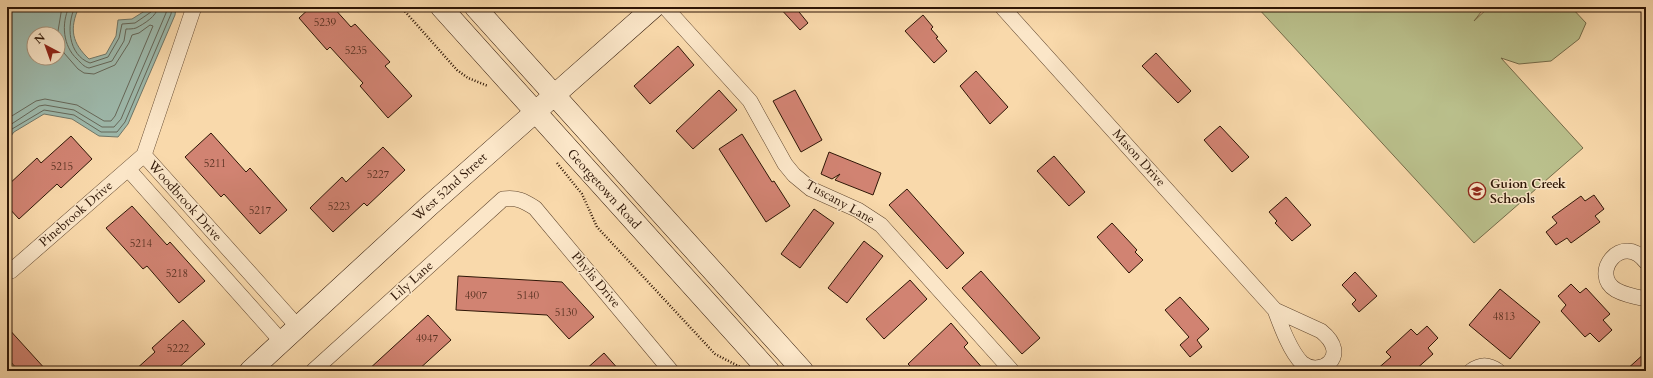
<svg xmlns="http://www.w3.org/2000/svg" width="1653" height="378" font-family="Cardo,serif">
  <rect width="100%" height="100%" fill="#f9d9ab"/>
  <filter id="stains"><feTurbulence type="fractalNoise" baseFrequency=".005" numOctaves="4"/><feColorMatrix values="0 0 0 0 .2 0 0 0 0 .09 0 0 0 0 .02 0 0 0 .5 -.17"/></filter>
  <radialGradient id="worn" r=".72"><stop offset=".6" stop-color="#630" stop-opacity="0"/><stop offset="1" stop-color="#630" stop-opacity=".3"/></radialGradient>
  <!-- green -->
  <path fill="#bac08c" stroke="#746b49" d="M1257,7H1485L1474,21L1489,7H1571L1586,23L1579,39L1551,61L1519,64L1501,58L1583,148L1474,243Z"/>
  <!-- water -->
  <path fill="#9ebaad" stroke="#71786a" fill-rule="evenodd" d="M7,7H79C69,29 72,43 89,59L106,54L116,36L118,20L132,19L151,7H176L175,15L128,124L118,137L99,136L72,119L44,114L14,132L7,141ZM34,34H58V58H34Z"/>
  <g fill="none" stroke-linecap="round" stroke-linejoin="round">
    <!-- shore -->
    <path stroke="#66685a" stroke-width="1" d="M69,7C61,24 63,46 77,59C81,63 84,67 89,68L112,61L124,41L126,29C129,29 133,29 136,28C144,24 157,16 158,7
      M75,7C66,25 68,55 90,63L108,57L119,38L122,24L135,23L151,12L153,7
      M7,119L36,101L45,99L77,105L104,121H111L115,116L153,26L150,25L139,33L132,35L129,43L115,65L94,74L84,73L78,69L64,53L58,31L62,7
      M7,127L39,106L45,105L74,110L102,127H114L121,119L166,13L167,7
      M7,135L12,129L44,110L74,115L101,132H117L125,122L171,14L172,7"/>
  </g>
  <!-- building -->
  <path fill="#d18372" stroke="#2e1606" d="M311,7H333L351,27L355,24L390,62L385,66L412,96L388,118L360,86L363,83L330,47L327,50L299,18Z
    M779,7H795L808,23L800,30Z
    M923,15L933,27L931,29L938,37L936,38L947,51L934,63L905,31Z
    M678,46L694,65L650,104L634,86Z
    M1156,53L1191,91L1178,103L1142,66Z
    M976,71L1008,107L990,124L960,86Z
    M719,90L737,110L693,149L676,131Z
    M795,90L822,140L801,152L773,101Z
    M1220,126L1249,157L1232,172L1204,140Z
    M211,133L246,172L250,168L287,210L260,234L224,194L221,197L185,157Z
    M742,134L772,182L774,181L790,206L766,222L719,149Z
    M71,136L92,159L61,188L57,184L19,219L7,206V186L37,158L41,163Z
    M383,147L405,170L367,206L364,203L333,232L310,208L342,177L346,182Z
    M829,152L881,173L873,195L835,180L840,174L832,179L821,174Z
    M1054,156L1085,192L1069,206L1037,171Z
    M907,189L964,253L947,269L889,205Z
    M1594,195L1604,209L1595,216L1600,222L1571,243L1567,238L1556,245L1546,232L1557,223L1552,217L1581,196L1585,201Z
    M1286,197L1311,225L1292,241L1275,223L1277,221L1269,212Z
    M132,206L167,245L170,242L205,281L179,303L147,266L143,269L106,228Z
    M814,209L834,223L800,268L781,254Z
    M1112,223L1137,250L1135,252L1143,260L1129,273L1097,237Z
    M864,241L883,256L847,303L828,288Z
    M981,271L1040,338L1022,354L962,288Z
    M1355,272L1377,296L1359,312L1352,304L1356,300L1342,285Z
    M458,276L562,282L594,317L569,339L547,315L456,310Z
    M910,280L927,299L884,339L866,319Z
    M1571,284L1580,293L1586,288L1610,314L1603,320L1612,330L1599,342L1590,333L1585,337L1561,311L1566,305L1558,296Z
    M1500,289L1540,322L1510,359L1469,325Z
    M1180,297L1209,329L1197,340L1202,347L1190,357L1180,345L1189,337L1165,310Z
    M428,315L451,340L417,371H367Z
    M183,320L205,344L175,371H134L155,352L152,348Z
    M951,323L968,343L964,347L985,371H915L908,364Z
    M1427,326L1438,338L1428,348L1433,354L1414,371H1375L1391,357L1386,352L1411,329L1417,335Z
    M7,327L47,371H19L7,358Z
    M1646,352V371H1625Z
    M604,353L620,371H584Z"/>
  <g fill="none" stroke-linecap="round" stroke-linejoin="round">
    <defs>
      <path id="street" d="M665,7L750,101L785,164L794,175L811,189L858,210L881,225L1012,371
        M1002,7L1275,310C1281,326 1290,351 1302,363C1320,378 1352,356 1321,331L1275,310
        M144,155L298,327
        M128,169L282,342
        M1646,262C1622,231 1589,274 1616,290C1625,295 1636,297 1646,299
        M7,271H11L144,155L194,7
        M313,371L503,199C517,197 524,201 535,208L671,371
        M1471,371C1481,364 1488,364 1498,371"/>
      <path id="secondary" d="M441,7L769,371
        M475,7L803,371
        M250,371L429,206L654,7"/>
    </defs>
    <!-- street casing -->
    <use href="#street" stroke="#61472f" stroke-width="16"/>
    <!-- secondary casing -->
    <use href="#secondary" stroke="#2e1606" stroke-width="22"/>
    <!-- path -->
    <path stroke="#2e1606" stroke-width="2.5" stroke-dasharray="1 2" stroke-linecap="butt" d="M401,7L457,70L468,78L488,86
      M557,163L582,194L597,227L715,354L742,368"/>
    <!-- street -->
    <use href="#street" stroke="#fbe6c8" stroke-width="15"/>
    <!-- secondary -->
    <use href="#secondary" stroke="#fbe6c8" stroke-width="21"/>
  </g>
  <!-- icons -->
  <defs>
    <symbol id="school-ring" viewBox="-11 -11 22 22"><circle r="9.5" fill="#fbe6c8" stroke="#8f2418" stroke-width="1.5"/><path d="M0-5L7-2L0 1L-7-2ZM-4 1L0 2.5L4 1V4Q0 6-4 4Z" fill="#8f2418"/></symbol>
  </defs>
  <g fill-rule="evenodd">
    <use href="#school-ring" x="1467" y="181" width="20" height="20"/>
  </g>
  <g text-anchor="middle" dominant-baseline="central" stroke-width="3" stroke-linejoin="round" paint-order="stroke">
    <!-- number labels -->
    <g font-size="11" fill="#573121">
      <text x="325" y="22">5239</text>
      <text x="356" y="50">5235</text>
      <text x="215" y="163">5211</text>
      <text x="62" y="166">5215</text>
      <text x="378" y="174">5227</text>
      <text x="339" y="206">5223</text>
      <text x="260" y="210">5217</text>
      <text x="141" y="243">5214</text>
      <text x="177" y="273">5218</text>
      <text x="476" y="295">4907</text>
      <text x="528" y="295">5140</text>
      <text x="566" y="312">5130</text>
      <text x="1504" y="316">4813</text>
      <text x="427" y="338">4947</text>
      <text x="178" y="348">5222</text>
    </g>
    <!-- street labels -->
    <g font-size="13" fill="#2e1606" stroke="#fbe6c8">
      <text transform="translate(1139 158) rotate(48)">Mason Drive</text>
      <text transform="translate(450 187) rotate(-42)">West 52nd Street</text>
      <text transform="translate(604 189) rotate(48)">Georgetown Road</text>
      <text transform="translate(185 201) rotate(48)">Woodbrook Drive</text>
      <text transform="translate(840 202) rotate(29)">Tuscany Lane</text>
      <text transform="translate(76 214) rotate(-41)">Pinebrook Drive</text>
      <text transform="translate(596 280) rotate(50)">Phylis Drive</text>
      <text transform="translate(412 281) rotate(-42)">Lily Lane</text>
    </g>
    <!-- poi labels -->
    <g font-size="13" font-weight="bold" fill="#2e1606" stroke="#fbe6c8" text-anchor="start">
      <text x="1490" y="184">Guion Creek<tspan x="1490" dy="15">Schools</tspan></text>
    </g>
  </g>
  <!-- margin -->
  <rect width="1653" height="378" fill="none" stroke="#f9d9ab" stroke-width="24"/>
  <rect x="8" y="8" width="1637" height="362" fill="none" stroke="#2e1606" stroke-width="2"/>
  <rect x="12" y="12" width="1629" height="354" fill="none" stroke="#2e1606"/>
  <!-- north arrow -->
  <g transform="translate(46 46) rotate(319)"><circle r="19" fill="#fbe6c8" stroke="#a9937a"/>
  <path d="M0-3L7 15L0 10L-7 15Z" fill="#8f2418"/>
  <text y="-6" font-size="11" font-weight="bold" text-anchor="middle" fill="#2e1606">N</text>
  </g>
  <rect width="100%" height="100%" filter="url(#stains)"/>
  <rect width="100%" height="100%" fill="url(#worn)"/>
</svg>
